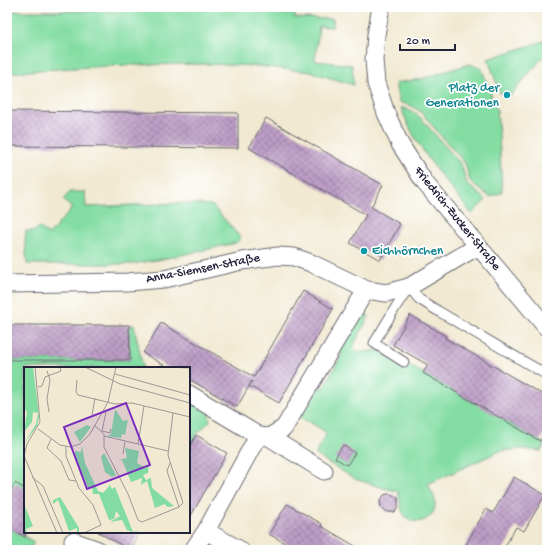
<svg xmlns="http://www.w3.org/2000/svg" width="554" height="557" font-family="'Gochi Hand',sans-serif">
  <defs>
    <pattern id="building-cross-hatch" width="8" height="8" patternUnits="userSpaceOnUse"><rect width="8" height="8" fill="#bd9dc6"/><path d="M0 0l8 8M0 8l8-8" fill="none" stroke="#9980a2"/></pattern>
  </defs>
  <rect width="100%" height="100%" fill="#fff"/>
  <filter id="ink" filterUnits="userSpaceOnUse"><feTurbulence type="fractalNoise" baseFrequency=".025" numOctaves="2"/><feDisplacementMap in="SourceGraphic" scale="8" xChannelSelector="R" yChannelSelector="G"/><feConvolveMatrix kernelMatrix="1 2 1 2 8 2 1 2 1" color-interpolation-filters="sRGB"/></filter>
  <filter id="wash" filterUnits="userSpaceOnUse"><feTurbulence type="fractalNoise" baseFrequency=".012" numOctaves="4" result="noise"/><feDisplacementMap in="SourceGraphic" scale="16" xChannelSelector="R" yChannelSelector="G"/><feGaussianBlur stdDeviation="0.9" result="paint"/><feColorMatrix in="noise" values="0 0 0 0 0 0 0 0 0 0 0 0 0 0 0 0 0 1.4 0 .05"/><feComposite in="paint" operator="in"/></filter>
  <g filter="url(#wash)">
    <rect width="100%" height="100%" fill="#f1e9d1"/>
    <!-- green -->
    <path fill="#83dda2" stroke="#52806e" d="M141,7L275,8L276,7H295V18L333,19V27L319,26L315,61L352,65L354,85L311,72L257,66L211,64L126,65L40,70L7,73V11H140Z
      M547,40V52L510,96L500,93L488,59Z
      M470,64L482,69L497,111L499,134L502,190L501,193L490,197L470,181L465,163L441,136L421,112L412,106L399,102L395,83L421,79Z
      M401,107L417,114L460,163L462,167L467,184L486,200L472,214C445,180 415,148 401,107Z
      M70,192H85L86,207L185,203L212,205L241,238L236,243L163,259L132,264H27L25,242L26,231H35L39,227L49,235L72,208L63,200Z
      M360,311L369,316L353,347L358,353L377,350L423,373L540,441L545,444L541,451L520,449L500,451L428,484C431,491 436,497 435,505C435,519 415,528 405,516C400,509 400,499 398,491L387,489L355,479L316,455L317,451L327,433L313,424L300,418L317,386L323,389L342,354L337,351Z
      M129,325H134L143,368H25V489L15,484L7,497V360H130Z
      M195,403L208,410L210,421L196,435L189,448V408Z
      M7,527L34,542L29,550H10L7,549Z"/>
    <g id="blocks">
      <!-- building -->
      <path fill="url(#building-cross-hatch)" d="M7,111L238,113V148L7,146Z
        M266,118L383,185L371,207L400,224L380,260L350,243L366,215L249,148Z
        M303,291L333,309L279,403L249,386L252,381L237,407L189,379V368H169L143,353L161,323L254,377Z
        M410,315L446,336L445,338L547,397V429L540,441L423,373L428,365L393,345Z
        M7,325H129L130,360H7Z
        M196,435L227,453L189,519V448Z
        M343,445L355,453L347,465L335,458Z
        M514,477L545,495L524,531L516,527L503,550H463L486,509L493,513Z
        M15,483L25,489V537L7,527V497Z
        M388,494L393,495L398,498V507L395,512H387L381,507L380,501L384,495Z
        M287,504L322,524L321,526L362,550H297L269,534Z
        M98,532H140L130,550Z"/>
    </g>
  </g>
  <g filter="url(#ink)">
    <use href="#blocks" fill-opacity="0" stroke="#6a6870" stroke-width="1"/>
    <g fill="none" stroke-linecap="round" stroke-linejoin="round">
      <defs>
        <path id="service" d="M404,362L374,343L397,305L409,287L419,299L438,311L547,375"/>
        <path id="minor" d="M381,7L376,35L374,60L376,83L386,113L400,144L425,183L547,328
          M7,284L127,282L164,279L242,261L278,256L294,257L311,263L367,290L386,293L409,287L478,246
          M189,394L259,436
          M269,437L324,471
          M206,531L240,550
          M73,541L98,550
          M193,550L206,531L254,443L259,436L269,437L284,428L360,300L367,290"/>
      </defs>
      <!-- service casing -->
      <use href="#service" stroke="#6a6870" stroke-width="11"/>
      <!-- minor casing -->
      <use href="#minor" stroke="#6a6870" stroke-width="19"/>
      <!-- service -->
      <use href="#service" stroke="#fff" stroke-width="9"/>
      <!-- minor -->
      <use href="#minor" stroke="#fff" stroke-width="17"/>
    </g>
  </g>
  <!-- markers -->
  <g fill="#0f9aa8" stroke="#fff" stroke-width="1.5">
    <circle cx="507" cy="95" r="4"/>
    <circle cx="364" cy="251" r="4"/>
  </g>
  <g text-anchor="middle" dominant-baseline="central" stroke-width="3.5" stroke-linejoin="round" paint-order="stroke">
    <!-- culture labels -->
    <g font-size="13" fill="#0d838f" stroke="#fff" text-anchor="end">
      <text x="499" y="88">Platz der<tspan x="499" dy="15">Generationen</tspan></text>
      <text x="372" y="251" text-anchor="start">Eichhörnchen</text>
    </g>
    <!-- street labels -->
    <g font-size="13" fill="#22223b" stroke="#fff">
      <text transform="translate(457 219) rotate(51)">Friedrich-Zucker-Straße</text>
      <text transform="translate(203 269) rotate(-11)">Anna-Siemsen-Straße</text>
    </g>
  </g>
  <!-- overview -->
  <g transform="translate(24 367)">
    <rect width="166" height="166" fill="#f1e9d1"/>
    <path d="M0,0H9L15,49L13,59L0,77L12,57L14,46L9,45L8,55L0,65L3,45L0,42ZM91,42L99,54L104,53L101,68L98,67L97,71L83,69L87,67ZM63,58L67,60L56,75L50,65ZM58,79L61,96L74,124L79,126L86,118L88,122L91,120L109,165L114,164L111,166L103,163L98,153L86,155L96,149L92,144L90,152L85,153L75,127H69L68,120L64,121L51,89V84L57,85ZM101,81L115,84L113,96L122,101L125,96L124,106L119,108L122,113L127,111L128,121L150,139L143,140L141,137L131,141L123,114L117,118L118,111L107,115L98,93H94L103,91ZM80,86L92,108L88,110L81,105L77,90ZM36,130L55,161V165L53,166V161L45,164L34,133L29,137V133ZM0,137L9,159L2,162L3,166H0Z" fill="#83dda2"/>
    <path fill="none" stroke="#9e9995" stroke-width="1" d="M11,0L16,55L3,77L0,89L33,166M61,0L96,17L166,36M143,0L165,1M23,4L26,13L23,32L25,45M91,7L166,28M53,13L52,25L54,28L91,37L108,36L166,50M14,20L18,19L21,10L37,4L36,1M68,48L71,31M70,58L80,67V80L104,127L114,153L118,155L155,140L159,136L144,88L149,46M14,62L36,78L46,80L56,77L66,67L84,35L92,0M78,64L82,45M78,64L86,66L87,62M80,69L144,84M27,72L23,81L37,94L45,113L52,114M114,77L120,39M42,80V89L55,121L69,138L77,158M99,87L101,75M146,96L143,104L155,140M8,110L19,119L39,166M60,166L77,158"/>
    <path fill="#7b2cbf" fill-opacity="0.15" stroke="#7b2cbf" stroke-width="2" d="M102,36L126,98L63,122L40,60Z"/>
    <rect width="166" height="166" fill="none" stroke="#22223b" stroke-width="2"/>
  </g>
  <!-- margin -->
  <rect width="554" height="557" fill="none" stroke="#fff" stroke-width="24"/>
  <!-- scale -->
  <path d="M400 44v6h55v-6" fill="none" stroke="#22223b" stroke-width="2"/>
  <text x="406" y="44" font-size="12" fill="#22223b" stroke="#ffffff" stroke-width="3" paint-order="stroke">20 m</text>
</svg>
